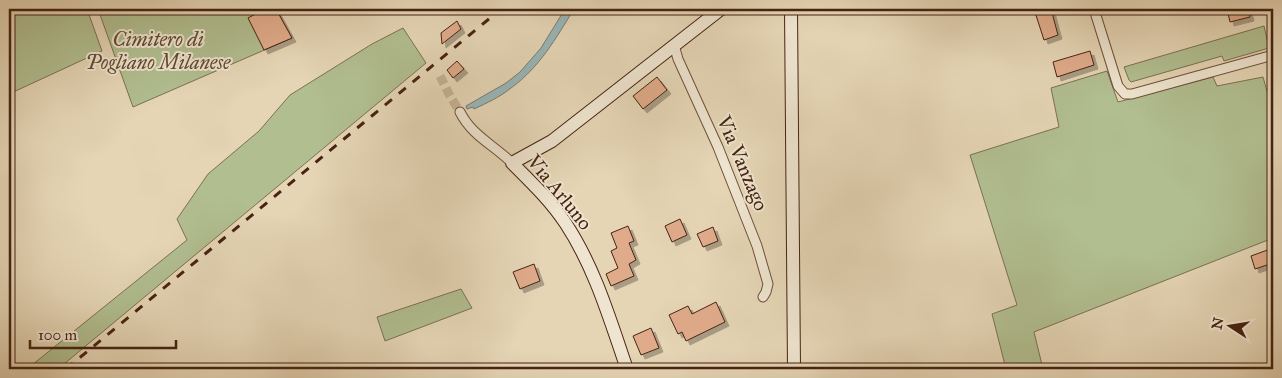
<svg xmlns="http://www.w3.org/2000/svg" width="1282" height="378" font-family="'IM FELL Great Primer',serif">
  <defs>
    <filter id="shadow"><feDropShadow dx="4" dy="4" stdDeviation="0" flood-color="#0004"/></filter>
  </defs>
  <rect width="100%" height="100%" fill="#e5d5b5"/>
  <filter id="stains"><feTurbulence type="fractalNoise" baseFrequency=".004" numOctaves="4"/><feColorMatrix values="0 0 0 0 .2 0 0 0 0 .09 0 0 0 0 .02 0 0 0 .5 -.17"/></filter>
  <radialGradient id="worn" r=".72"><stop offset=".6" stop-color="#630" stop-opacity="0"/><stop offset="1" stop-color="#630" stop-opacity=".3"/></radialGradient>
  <!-- green -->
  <path fill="#b1be90" stroke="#7c7051" d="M9,9H87L102,51L9,94Z
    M98,9H276L292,38L133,107Z
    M1264,26L1269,48L1224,61L1222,56L1131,82L1129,80L1124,67Z
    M403,28L426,63L58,369H27L187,240L177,219L208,174L259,131L290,95L372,44Z
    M1107,71L1118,102L1213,77L1217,86L1263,77L1273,112V166L1269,167L1273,181V238L1034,332L1043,369H1006L992,314L1017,305L970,155L1059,127L1051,88Z
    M461,289L472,308L385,341L377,317Z"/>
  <!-- water -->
  <path fill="#99b6b7" stroke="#787b75" d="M565,9H574C556,38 540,67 511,88C500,97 487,103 474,109L473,107L467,109L466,106L506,83L520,72L541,48Z"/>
  <!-- building -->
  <path fill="#e0ab8b" stroke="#462312" filter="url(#shadow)" d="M265,9H276L292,38L264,50L248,18Z
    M1034,9H1051L1058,35L1044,40Z
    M1227,9H1248L1250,17L1230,22Z
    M457,21L461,29L442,44L441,33Z
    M1090,51L1094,65L1057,77L1053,62Z
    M457,61L464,69L453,78L447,70Z
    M657,77L667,90L643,109L633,96Z
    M680,219L687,235L672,242L665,226Z
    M628,226L634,241L629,243L636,260L629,264L634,276L611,286L606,274L618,268L611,251L617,248L611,233Z
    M713,227L718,241L703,247L697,234Z
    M1273,248V263L1255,269L1251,256Z
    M534,264L540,281L520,289L513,272Z
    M716,302L725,322L686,341L682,332L678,334L669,315L688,306L692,314Z
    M651,328L659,348L641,355L633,336Z"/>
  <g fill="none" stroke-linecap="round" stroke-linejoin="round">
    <!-- street-tunnel -->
    <path stroke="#c5b194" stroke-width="9" stroke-dasharray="9 4.5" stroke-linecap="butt" d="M440,76L450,96L460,112"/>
    <defs>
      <path id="street" d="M1094,9L1118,86L1125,94H1132L1273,55
        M674,45L678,59L718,147L757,246L768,284L766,292L763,297
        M460,112C472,136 494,145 512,163"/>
      <path id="secondary" d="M791,9L794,369
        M627,369C610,320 595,268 566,224C551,201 531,182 512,163L552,141L721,9"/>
    </defs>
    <!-- street casing -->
    <use href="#street" stroke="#6e503b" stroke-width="11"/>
    <!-- secondary casing -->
    <use href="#secondary" stroke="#462312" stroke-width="14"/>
    <!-- street -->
    <use href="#street" stroke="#eee4cf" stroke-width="9"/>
    <!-- secondary -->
    <use href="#secondary" stroke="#eee4cf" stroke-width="12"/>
    <!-- rail -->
    <path stroke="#462312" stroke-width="3" stroke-dasharray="9 9" stroke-linecap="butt" d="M66,369L501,9"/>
  </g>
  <g text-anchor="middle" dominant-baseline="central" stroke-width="4" stroke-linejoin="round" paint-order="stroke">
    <!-- park labels -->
    <g font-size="20" font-style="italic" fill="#614a32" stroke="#eee4cf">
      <text x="158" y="39">Cimitero di<tspan x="158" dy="23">Pogliano Milanese</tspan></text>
    </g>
    <!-- street labels -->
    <g font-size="20" fill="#462312" stroke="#eee4cf">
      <text transform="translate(743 163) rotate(67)">Via Vanzago</text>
      <text transform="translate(560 192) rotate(51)">Via Arluno</text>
    </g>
  </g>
  <!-- margin -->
  <rect width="1282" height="378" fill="none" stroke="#e5d5b5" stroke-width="30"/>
  <rect x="10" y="10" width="1262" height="358" fill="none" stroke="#462312" stroke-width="2.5"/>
  <rect x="15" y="15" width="1252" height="348" fill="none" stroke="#462312"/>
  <!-- north arrow -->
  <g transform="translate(1230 326) rotate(282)" stroke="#eee4cf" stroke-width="4" paint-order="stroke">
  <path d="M0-4L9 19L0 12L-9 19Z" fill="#462312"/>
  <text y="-8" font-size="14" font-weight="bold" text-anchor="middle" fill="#462312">N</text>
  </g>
  <!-- scale -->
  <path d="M30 340v8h146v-8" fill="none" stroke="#462312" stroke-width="2.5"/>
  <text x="38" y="340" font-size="15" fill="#462312" stroke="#eee4cf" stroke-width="4" paint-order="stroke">100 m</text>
  <rect width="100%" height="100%" filter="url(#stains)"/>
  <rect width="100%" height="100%" fill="url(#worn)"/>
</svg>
